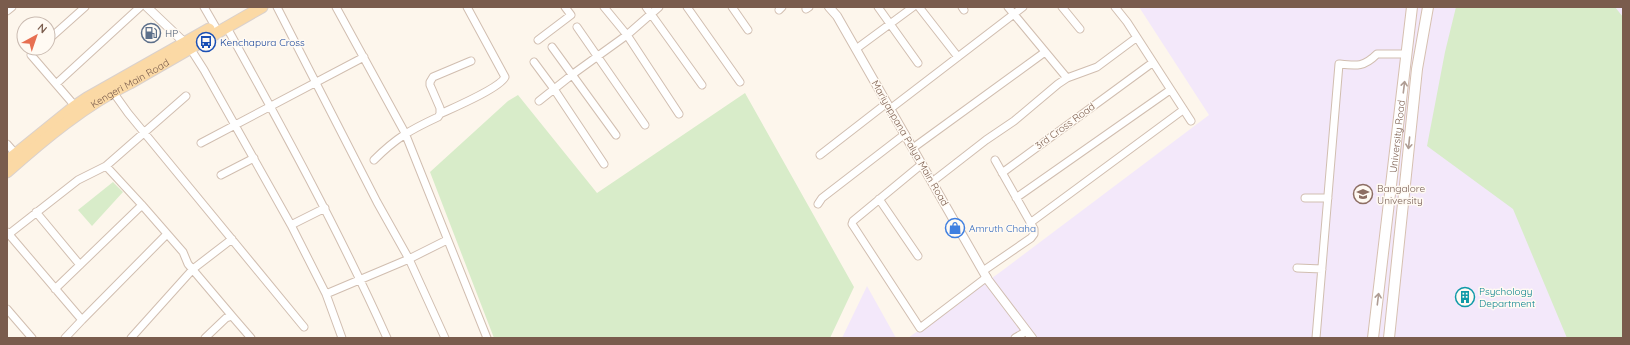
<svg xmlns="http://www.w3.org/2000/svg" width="1630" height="345" font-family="Quicksand,sans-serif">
  <rect width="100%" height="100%" fill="#fdf6ec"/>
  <!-- education -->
  <path fill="#f3e8fa" d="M1139,7H1623V338H908L999,273L1209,115Z
    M867,286L896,338H842Z"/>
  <!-- green -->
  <path fill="#d8ecc9" d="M1456,7H1615L1623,17V338H1567L1513,209L1427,146L1445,52Z
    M745,93L854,287L830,338H494L430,172L508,101L518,95L597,193Z
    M113,182L123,192L92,226L78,210Z"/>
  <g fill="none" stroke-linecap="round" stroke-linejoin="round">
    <defs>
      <path id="minor" d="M204,7L215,26
        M277,7L377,202L409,259L445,338
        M336,7L405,133L487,338
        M604,7L627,35L679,114
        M646,7L702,85
        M687,7L740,82
        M732,7L748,30
        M878,7L918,63
        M919,7L958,57
        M962,7L964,10
        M1008,7L1067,78
        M1062,7L1080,29
        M1115,7L1127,22L1191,121
        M806,9L809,7
        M779,10L782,7
        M7,11L12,7
        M226,26C283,129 339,231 387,338
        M577,27L645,125
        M48,40L85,7
        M538,40L571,15L565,7
        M552,47L616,135
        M39,48L31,55L75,106
        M190,48L204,70L291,225L326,294L342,338
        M856,49L913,7
        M534,62L554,89L604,164
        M56,84L140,7
        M113,92L128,113L304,327
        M539,101L573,74L627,35L659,7
        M890,109L1023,7
        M440,114C453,108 500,88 505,77L467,7
        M201,143L364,57
        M7,144L15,153
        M913,148L1045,52
        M820,155L887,103
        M374,160C396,138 410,130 438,117L440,114V108L430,85V82L433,77L471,61
        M922,164L853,221L852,224L854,227L920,328L987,277
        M106,166L142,205L183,252L188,264L232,316
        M1002,173L1152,63
        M221,175L254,158
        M932,182L986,140L1014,121L1058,84L1067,78L1097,67L1136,38
        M1016,198L1170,90
        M1305,198H1328
        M879,199L918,256
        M818,204L822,198L905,134
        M36,212L80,265
        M1030,223L1183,110
        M291,225L325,208
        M7,232L82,320L65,338
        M9,234L78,180L106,166L186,96
        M1297,268L1322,269
        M983,271L1031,238L1034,234V229L995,160
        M55,289L142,205
        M326,294L409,259L447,240
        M7,309L32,338
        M82,320L167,234
        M131,338L193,269L232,239
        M205,338L226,318L232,316L251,338
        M1015,338L1027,331
        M1316,338L1339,64C1357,66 1364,67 1377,54H1407"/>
      <path id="tertiary" d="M147,7L187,45
        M829,7L837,16L988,280L1032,338"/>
      <g id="secondary">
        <path id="s1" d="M1373,338L1412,7"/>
        <path d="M1389,338L1417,69L1428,7"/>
      </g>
      <g id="primary">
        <path d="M7,161L75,106L87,98L209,29"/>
        <path id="s2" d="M7,172C45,138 85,105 130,83L262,7"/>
      </g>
    </defs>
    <!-- minor casing -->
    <use href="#minor" stroke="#d1beb0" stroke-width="9"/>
    <!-- tertiary casing -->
    <use href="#tertiary" stroke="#d1beb0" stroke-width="10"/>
    <!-- secondary casing -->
    <use href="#secondary" stroke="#d6c0b0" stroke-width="12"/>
    <!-- primary casing -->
    <use href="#primary" stroke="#dad1cd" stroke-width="13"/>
    <!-- minor -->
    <use href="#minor" stroke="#fff" stroke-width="7"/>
    <!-- tertiary -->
    <use href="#tertiary" stroke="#fff" stroke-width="8"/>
    <!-- secondary -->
    <use href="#secondary" stroke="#fff" stroke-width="10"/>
    <!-- primary -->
    <use href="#primary" stroke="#fbd9a5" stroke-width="11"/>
  </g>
  <!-- one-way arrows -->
  <defs><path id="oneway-shaft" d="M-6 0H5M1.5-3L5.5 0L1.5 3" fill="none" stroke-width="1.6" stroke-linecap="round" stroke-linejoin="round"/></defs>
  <g stroke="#af9d94">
    <use href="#oneway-shaft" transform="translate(1404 87) rotate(-83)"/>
    <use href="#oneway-shaft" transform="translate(1409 143) rotate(96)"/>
    <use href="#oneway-shaft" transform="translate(1378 299) rotate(-83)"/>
  </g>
  <!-- icons -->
  <defs>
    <symbol id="fuel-ring" viewBox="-11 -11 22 22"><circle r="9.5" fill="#fffaf3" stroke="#5c6f8a" stroke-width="1.5"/><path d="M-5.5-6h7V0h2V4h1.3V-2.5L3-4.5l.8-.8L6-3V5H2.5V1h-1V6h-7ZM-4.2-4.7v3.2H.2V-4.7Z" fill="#5c6f8a"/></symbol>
    <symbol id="bus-ring" viewBox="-11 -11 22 22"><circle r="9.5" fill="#fffaf3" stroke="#1a4fb4" stroke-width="1.5"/><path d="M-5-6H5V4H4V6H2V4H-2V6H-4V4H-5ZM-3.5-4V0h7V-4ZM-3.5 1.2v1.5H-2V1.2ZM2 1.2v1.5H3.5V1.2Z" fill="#1a4fb4"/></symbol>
    <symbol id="university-ring" viewBox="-11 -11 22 22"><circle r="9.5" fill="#fffaf3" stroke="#8d6e63" stroke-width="1.5"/><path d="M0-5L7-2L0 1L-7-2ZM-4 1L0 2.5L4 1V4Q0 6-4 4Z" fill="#8d6e63"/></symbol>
    <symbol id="shop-ring" viewBox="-11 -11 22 22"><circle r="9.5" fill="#fffaf3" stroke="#3f7fe0" stroke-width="1.5"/><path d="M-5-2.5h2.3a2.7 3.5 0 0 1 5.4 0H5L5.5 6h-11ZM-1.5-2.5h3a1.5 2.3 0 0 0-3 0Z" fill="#3f7fe0"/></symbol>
    <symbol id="building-ring" viewBox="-11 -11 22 22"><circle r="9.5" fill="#fffaf3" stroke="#0f9aa8" stroke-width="1.5"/><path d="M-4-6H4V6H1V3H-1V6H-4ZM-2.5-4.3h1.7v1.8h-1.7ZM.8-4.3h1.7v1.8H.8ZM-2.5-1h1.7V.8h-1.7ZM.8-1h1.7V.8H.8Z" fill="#0f9aa8"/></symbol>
  </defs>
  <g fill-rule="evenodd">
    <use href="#fuel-ring" x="140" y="22" width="22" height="22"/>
    <use href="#bus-ring" x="195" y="31" width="22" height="22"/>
    <use href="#university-ring" x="1352" y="183" width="22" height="22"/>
    <use href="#shop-ring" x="944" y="217" width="22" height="22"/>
    <use href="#building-ring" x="1454" y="286" width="22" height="22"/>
  </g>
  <g text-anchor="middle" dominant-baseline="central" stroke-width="3" stroke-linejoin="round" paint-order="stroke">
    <!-- service labels -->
    <g font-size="10" fill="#4e5e75" stroke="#fffaf3" text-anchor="start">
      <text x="165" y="33">HP</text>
    </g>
    <!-- transit labels -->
    <g font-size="10" fill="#164399" stroke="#fffaf3" text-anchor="start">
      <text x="220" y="42">Kenchapura Cross</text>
    </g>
    <!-- street labels -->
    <g font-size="10" fill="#7a5c4d" stroke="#fffaf3">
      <text stroke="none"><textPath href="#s2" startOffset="152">Kengeri Main Road</textPath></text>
      <text transform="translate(1065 126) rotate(-36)">3rd Cross Road</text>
      <text stroke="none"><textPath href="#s1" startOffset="203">University Road</textPath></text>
      <text transform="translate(910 143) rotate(60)">Mariyappana Palya Main Road</text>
    </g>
    <!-- education labels -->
    <g font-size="10" fill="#785e54" stroke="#fffaf3" text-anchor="start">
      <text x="1377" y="188">Bangalore<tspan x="1377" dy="12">University</tspan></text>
    </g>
    <!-- shop labels -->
    <g font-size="10" fill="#366cbe" stroke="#fffaf3" text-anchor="start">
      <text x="969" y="228">Amruth Chaha</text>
    </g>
    <!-- culture labels -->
    <g font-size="10" fill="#0d838f" stroke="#fffaf3" text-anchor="start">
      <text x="1479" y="291">Psychology<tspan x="1479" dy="12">Department</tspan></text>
    </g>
  </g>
  <!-- border -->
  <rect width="1630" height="345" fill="none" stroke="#7a5c4d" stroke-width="16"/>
  <!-- north arrow -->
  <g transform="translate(36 36) rotate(40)"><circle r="19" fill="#fffaf3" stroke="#cabbb1"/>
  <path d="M0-3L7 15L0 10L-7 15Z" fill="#e76f51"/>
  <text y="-6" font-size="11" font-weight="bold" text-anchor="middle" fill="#7a5c4d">N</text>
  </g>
</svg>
